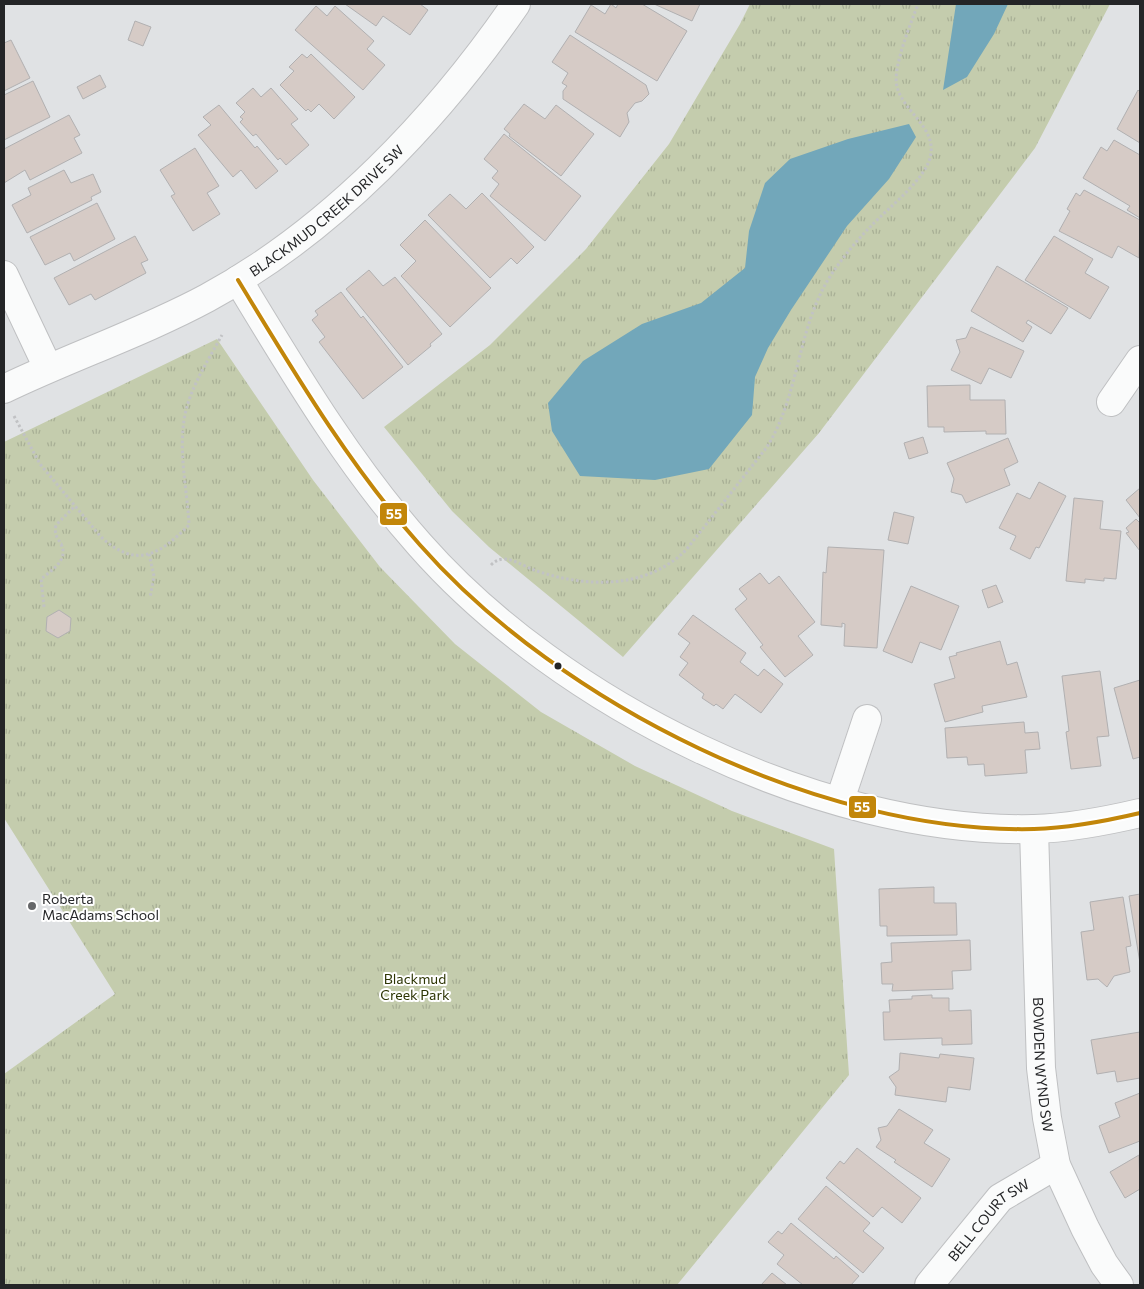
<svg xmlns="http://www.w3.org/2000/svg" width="1144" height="1289" font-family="Commissioner,sans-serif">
  <defs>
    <pattern id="park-tufts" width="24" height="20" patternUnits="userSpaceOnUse" patternTransform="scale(1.25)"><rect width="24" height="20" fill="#c4ccad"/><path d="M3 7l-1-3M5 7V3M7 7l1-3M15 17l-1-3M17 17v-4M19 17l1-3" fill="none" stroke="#a8af95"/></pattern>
  </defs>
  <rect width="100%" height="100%" fill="#e0e2e4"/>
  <!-- park -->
  <path fill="url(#park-tufts)" d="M750,4H1110L1035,148L819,433L623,657L489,547L452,511L384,427L490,345L586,249L669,144L740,24Z
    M217,339L313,480L380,567L455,644L541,712L635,766L732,811L834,849L849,1075L677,1285H4V1074L115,994L4,818V442Z"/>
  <!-- water -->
  <path fill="#72a7ba" d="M956,4H1008L994,34L967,77L943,90Z
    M909,124L916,137L889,179L847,226L791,310L768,348L755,377L752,415L709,469L655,480L580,476L552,431L548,403L583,361L642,324L701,303L745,268L749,231L765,183L790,159L848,139Z"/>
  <!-- building -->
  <path fill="#d6cbc6" stroke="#b1b0b1" d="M345,4H420L428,10L410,35L383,16L376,26Z
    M611,4L616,8L618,4H642L687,31L657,81L575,32L591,5L605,14Z
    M654,4H700L692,21Z
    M316,6L327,16L335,6L374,41L367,49L385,65L363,90L295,30Z
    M135,21L151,27L143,46L128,40Z
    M570,35L646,85L649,94L642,101L635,103L627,113L629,122L620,137L563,99V91L567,86L562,83L568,73L552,62Z
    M11,40L30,78L4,91V43Z
    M302,54L307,58L311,54L355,97L334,119L319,104L311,112L308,109L306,111L280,85L294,71L289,67Z
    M100,75L106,87L83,99L77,87Z
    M33,81L50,117L4,140V95Z
    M253,88L261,97L271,88L298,119L291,124L309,145L286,165L280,158L278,160L256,134L253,136L240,122L243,119L240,117L245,112L236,103Z
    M1138,90L1140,92V143L1117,129Z
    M524,104L545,119L556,105L594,134L561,176L509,136L510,134L504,129Z
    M219,105L255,148L257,146L278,171L256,189L241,170L233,177L198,135L211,125L203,117Z
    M69,115L80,135L74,138L82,153L30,180L25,170L4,183V149Z
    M504,134L581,196L545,241L490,196L499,184L492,178L498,171L484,159Z
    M1114,140L1140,155V218L1127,210L1130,206L1083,178L1101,147L1107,151Z
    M195,148L219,186L207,193L220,214L193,231L171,196L175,194L160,170Z
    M64,170L71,183L93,174L101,192L91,197L92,200L27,233L12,205L31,195L28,188Z
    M1084,190L1140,220L1139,258L1118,246L1112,258L1059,231L1070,211L1067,209L1076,193L1080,196Z
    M482,193L534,247L517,264L511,258L490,278L428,215L450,194L466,209Z
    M97,203L115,239L74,261L70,253L45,265L30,237Z
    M425,220L491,288L450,327L401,276L416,261L400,245Z
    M135,236L148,260L141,263L146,273L95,300L91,294L69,305L54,278Z
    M1054,236L1093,259L1085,273L1109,287L1090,319L1025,280Z
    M997,266L1068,308L1051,334L1028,320L1026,323L1032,327L1023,342L971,311Z
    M369,270L383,286L395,277L442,334L430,344L431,346L408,365L346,289Z
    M341,292L361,318L363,316L403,367L363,399L319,342L325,337L312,320L318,315L315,311Z
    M971,327L1024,351L1011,378L989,368L981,384L951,370L960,352L956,340L966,338Z
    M970,385V400H1005L1006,434H986V431L944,432V427H928L927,386Z
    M923,437L928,453L909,459L904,443Z
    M1008,438L1018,462L1004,469L1010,485L966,503L962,495L951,492L954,479L947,463Z
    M1039,482L1066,496L1039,548L1036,547L1030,559L1010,549L1016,536L999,528L1017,493L1030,499Z
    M1140,488V518L1126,500Z
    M1074,498L1103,501L1100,529L1121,531L1116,579L1104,578V581L1085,579V583L1066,581Z
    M894,512L914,517L908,544L888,540Z
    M1136,519L1140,523V551L1126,533L1129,532L1126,528Z
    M828,547L884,550L877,648L844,646L845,624L842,623V627L821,625L823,572L826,573Z
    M760,573L769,584L779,576L815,622L798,636L813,655L785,677L760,647L763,645L735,609L747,599L739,589Z
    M996,585L1003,602L988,608L982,590Z
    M911,586L959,606L941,650L920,642L912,663L883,651Z
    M59,610L71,618L70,631L58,638L46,631L47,617Z
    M693,615L746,653L740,662L758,676L764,669L783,684L761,713L735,694L723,709L716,704L714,706L702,698L704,694L679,675L688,663L680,657L690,643L678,634Z
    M1000,641L1007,665L1017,662L1027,697L982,706L983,712L945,722L934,684L955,678L949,657L957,655L956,653Z
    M1100,671L1109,736L1097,737L1101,766L1071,769L1066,732L1069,731L1062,676Z
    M1140,680V757L1133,759L1114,688Z
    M1024,722L1025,733L1038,732L1040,749L1025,750L1027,773L985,776L984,764L968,765L967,757L947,758L945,728Z
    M934,887V903H956L957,935L887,936V926H880L879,889Z
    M1140,894V963L1129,896Z
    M1123,897L1131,946L1126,947L1130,972L1114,976L1107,987L1098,979L1087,980L1081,932L1094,930L1090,902Z
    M970,940L971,970L952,971L953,989L892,991L893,984H882L881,963L892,962L891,943Z
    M932,995V998H949V1011L971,1010L972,1044L942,1045V1038L884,1040L883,1012H890L889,1000L912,999V996Z
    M1140,1032V1078L1117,1082L1115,1071L1097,1074L1091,1040Z
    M900,1053L939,1058L940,1054L974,1058L970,1090L948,1087L946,1102L895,1095L896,1087L889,1077L899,1070Z
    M1140,1093V1141L1109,1153L1099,1126L1120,1117L1115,1103Z
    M899,1109L933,1130L924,1143L950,1159L932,1187L894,1162L896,1160L876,1147L881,1140L878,1128L887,1126Z
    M857,1148L921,1198L902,1223L882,1207L873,1217L826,1178L840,1161L844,1164Z
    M1139,1155L1140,1189L1125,1198L1110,1172Z
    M826,1186L870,1223L863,1231L884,1248L863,1273L798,1219Z
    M791,1223L834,1259L836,1256L859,1276L851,1285H803L777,1264L784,1255L768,1242L778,1231L782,1234Z
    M772,1273L787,1285H761Z"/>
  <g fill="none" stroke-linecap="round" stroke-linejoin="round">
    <defs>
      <g id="minor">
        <path d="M4,275L48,368"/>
        <path d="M238,280C294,372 348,464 420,545C560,704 820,834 1034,829C1070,828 1106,821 1140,813"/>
        <path id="s1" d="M4,389C70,357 142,333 207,298C331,231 437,119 516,4"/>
        <path d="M1111,402L1140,360"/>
        <path d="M840,800L867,719"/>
        <path id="s2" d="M1034,829L1041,1068L1047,1118L1056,1165L1085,1228L1104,1264L1119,1285"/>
        <path id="s3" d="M929,1285L1000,1198L1056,1165"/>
      </g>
    </defs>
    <!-- minor casing -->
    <use href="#minor" stroke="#bfc0c2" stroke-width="30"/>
    <!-- path -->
    <path stroke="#c1c2c4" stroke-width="3" stroke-dasharray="2.5 2.5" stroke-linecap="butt" d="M14,416L40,464L101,537C137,570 160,554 189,525C187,484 175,440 189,400C197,377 210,357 222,335
      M149,554L154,576L150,598
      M491,565C495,561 499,559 505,559C516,560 527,568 537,571C587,588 647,589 686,550L767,447C800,394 797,327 831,275C843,257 857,240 872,225C888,208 929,177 931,153C934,126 904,112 897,87C892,68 911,23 918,4
      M44,607L41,579C52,570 69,560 61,544C57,537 54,534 56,525L75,506"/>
    <!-- minor -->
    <use href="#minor" stroke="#fafbfb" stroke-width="28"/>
    <defs>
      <path id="bus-1" d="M238,280C294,372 348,464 420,545C560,704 820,834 1034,829C1070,828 1106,821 1140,813"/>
    </defs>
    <!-- bus-1 casing -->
    <use href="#bus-1" stroke="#fff" stroke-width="8"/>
    <!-- bus-1 -->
    <use href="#bus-1" stroke="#c2860a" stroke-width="4"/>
  </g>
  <!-- markers -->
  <circle fill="#242527" stroke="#fff" stroke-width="2" cx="558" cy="666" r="4.5"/>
  <circle fill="#666769" stroke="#fff" stroke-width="2" cx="32" cy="906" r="5"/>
  <g text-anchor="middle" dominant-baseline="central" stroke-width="4" stroke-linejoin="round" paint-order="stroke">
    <!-- street labels -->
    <g font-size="14" fill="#242527" stroke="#fff">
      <text stroke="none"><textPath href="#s1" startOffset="371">BLACKMUD CREEK DRIVE SW</textPath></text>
      <text stroke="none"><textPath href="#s2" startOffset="236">BOWDEN WYND SW</textPath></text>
      <text stroke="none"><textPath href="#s3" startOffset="89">BELL COURT SW</textPath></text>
    </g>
    <!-- poi labels -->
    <g font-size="14" fill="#242527" stroke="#fff" text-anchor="start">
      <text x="42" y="898">Roberta<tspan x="42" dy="16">MacAdams School</tspan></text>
    </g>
    <!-- park labels -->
    <g font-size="14" fill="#2d3504" stroke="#fff">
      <text x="415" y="978">Blackmud<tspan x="415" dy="16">Creek Park</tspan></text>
    </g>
  </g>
  <g stroke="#fff" stroke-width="2">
    <rect x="379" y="502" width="29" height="24" rx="5" fill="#c2860a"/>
    <rect x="848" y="795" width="29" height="24" rx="5" fill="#c2860a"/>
  </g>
  <g font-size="14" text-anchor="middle" font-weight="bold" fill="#fff">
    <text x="394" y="519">55</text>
    <text x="862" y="812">55</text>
  </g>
  <!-- border -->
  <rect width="1144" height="1289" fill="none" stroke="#242527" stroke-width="10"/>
</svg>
